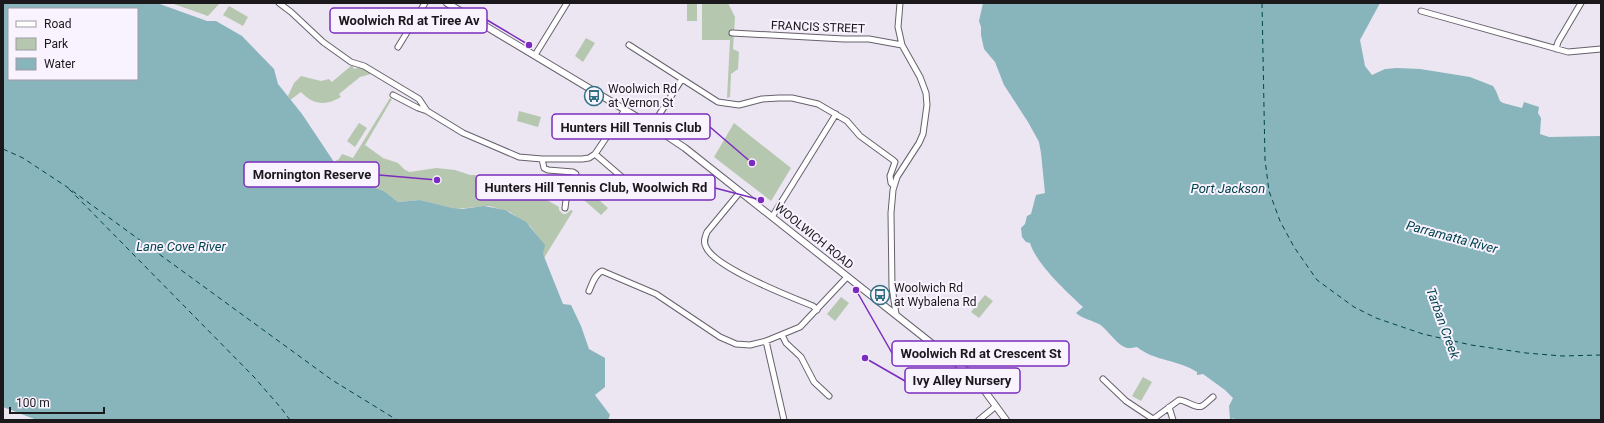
<svg xmlns="http://www.w3.org/2000/svg" width="1604" height="423" font-family="Roboto,sans-serif">
  <rect width="100%" height="100%" fill="#ece5f2"/>
  <!-- green -->
  <path fill="#b6c7b0" d="M171,3H220L208,16Z
    M687,3H697V21H687Z
    M702,3H728L735,17L733,49L739,52L738,69L731,74L730,97L727,98L730,40H702Z
    M229,6L248,17L243,26L223,15Z
    M586,38L595,43L583,62L575,56Z
    M352,65L354,69L361,67L371,74L360,77L339,94L341,97C326,106 313,105 301,92L290,100L288,96L294,83L301,76L321,81L329,79L332,82Z
    M390,98L392,99L365,145L383,158L398,163L405,170L410,172L436,168L455,170L470,175H499L518,183L559,207V210L563,214H566L571,210L573,211L544,258L542,254L544,245L530,226L510,212L489,206L454,209L420,200L398,202L384,191L367,185L359,178L348,174L334,162L339,159L342,154L353,158Z
    M519,111L541,117L538,127L517,121Z
    M359,123L367,128L355,147L347,141Z
    M734,123L791,168L771,201L714,157Z
    M591,193L608,208L601,215L584,200Z
    M985,295L993,301L979,318L971,312Z
    M841,297L849,303L835,321L827,314Z
    M907,340L915,346L901,364L893,357Z
    M1143,377L1152,382L1141,401L1132,396Z"/>
  <!-- water -->
  <path fill="#88b4bb" fill-rule="evenodd" d="M3,3H157L207,21H216L242,36L274,69L278,84L302,114L334,162L348,174L359,178L367,185L384,191L398,202L420,200L452,208L462,209L484,206L505,210L526,222L545,245L543,254L563,304L571,305L581,326L589,349L605,358V387L595,395L610,415L608,420H37L3,407ZM9,9H137V79H9Z
    M983,3H1380L1360,40L1365,66L1372,75L1385,69L1397,68L1420,69L1470,77L1493,86L1496,91L1500,101L1503,103L1522,108L1524,102L1539,107L1538,113L1541,118L1540,134L1549,137L1601,136V420H1234V418L1230,420L1229,406L1233,398L1225,390L1203,374L1197,375V372C1179,360 1154,361 1137,347C1135,347 1133,348 1131,348C1119,350 1108,329 1099,324C1091,320 1083,319 1076,313L1083,307C1066,291 1037,265 1030,243L1026,242L1022,237L1021,228L1025,224L1027,216L1031,214L1036,195L1045,193L1041,153L1039,142L1028,122L1004,85L995,62L984,49L981,35V27L979,21Z"/>
  <g fill="none" stroke-linecap="round" stroke-linejoin="round">
    <!-- ferry -->
    <path stroke="#00444c" stroke-width="1" stroke-dasharray="5 4" stroke-linecap="butt" d="M1262,3L1265,160L1269,191L1280,221L1294,247L1317,280L1354,307L1376,318L1423,334L1471,345L1526,353L1562,356L1601,355
      M3,149L23,158L67,187L332,380L397,420
      M69,189L254,377L281,408L290,420"/>
    <defs>
      <path id="minor" d="M279,3L291,12L323,42L351,62L364,66L419,99L427,111L463,133L519,157L542,159H582L589,158L595,154L625,110
        M1421,11L1568,52L1601,49
        M732,33L844,39H869L902,45
        M629,45L718,102L739,105L762,99L779,98H792L818,104L847,121L860,136L893,160L895,162L890,176L891,183L894,186
        M398,47L425,3
        M1556,49L1558,42L1581,3
        M535,55L567,3
        M393,95L418,108L427,111
        M652,126L682,79
        M595,154L631,185
        M542,159L544,168L548,170L573,172L576,174V181L566,200L565,208
        M740,192L707,232C705,237 703,242 706,247C715,268 791,297 813,306L817,310
        M772,217L836,114
        M589,291C592,284 595,274 602,271L656,294L720,337L736,344L750,345L766,341L800,327L847,277
        M896,314L892,287L891,213L893,190L897,177L919,143L923,134L927,105L926,93L920,77L902,45L898,27L900,3
        M782,335L786,343L801,357L814,382L829,396
        M766,341L784,420
        M1103,379L1126,401L1153,419
        M1169,407L1173,420
        M979,420L996,406
        M1152,420L1179,400C1186,400 1196,409 1202,406C1206,404 1210,399 1213,397"/>
      <path id="tertiary" d="M447,3L652,126L685,148L969,373L976,379L1006,420"/>
    </defs>
    <!-- minor casing -->
    <use href="#minor" stroke="#67616c" stroke-width="7"/>
    <!-- tertiary casing -->
    <use href="#tertiary" stroke="#67616c" stroke-width="8"/>
    <!-- minor -->
    <use href="#minor" stroke="#fff" stroke-width="5"/>
    <!-- tertiary -->
    <use href="#tertiary" stroke="#fff" stroke-width="6"/>
  </g>
  <!-- icons -->
  <defs>
    <symbol id="bus-ring" viewBox="-11 -11 22 22"><circle r="9.5" fill="#f9f2ff" stroke="#307184" stroke-width="1.5"/><path d="M-5-6H5V4H4V6H2V4H-2V6H-4V4H-5ZM-3.5-4V0h7V-4ZM-3.5 1.2v1.5H-2V1.2ZM2 1.2v1.5H3.5V1.2Z" fill="#307184"/></symbol>
  </defs>
  <g fill-rule="evenodd">
    <use href="#bus-ring" x="583" y="85" width="22" height="22"/>
    <use href="#bus-ring" x="869" y="284" width="22" height="22"/>
  </g>
  <g text-anchor="middle" dominant-baseline="central" stroke-width="4" stroke-linejoin="round" paint-order="stroke">
    <!-- street labels -->
    <g font-size="12" fill="#1c191d" stroke="#f9f2ff">
      <text transform="translate(818 27) rotate(2)">FRANCIS STREET</text>
      <text transform="translate(814 236) rotate(39)">WOOLWICH ROAD</text>
    </g>
    <!-- poi labels -->
    <g font-size="12" fill="#1c191d" stroke="#f9f2ff" text-anchor="start">
      <text x="608" y="89">Woolwich Rd<tspan x="608" dy="14">at Vernon St</tspan></text>
      <text x="894" y="288">Woolwich Rd<tspan x="894" dy="14">at Wybalena Rd</tspan></text>
    </g>
    <!-- water labels -->
    <g font-size="13" font-style="italic" fill="#00444c" stroke="#f9f2ff">
      <text x="1228" y="188">Port Jackson</text>
      <text transform="translate(1452 237) rotate(15)">Parramatta River</text>
      <text x="181" y="246">Lane Cove River</text>
      <text transform="translate(1443 323) rotate(70)">Tarban Creek</text>
    </g>
  </g>
  <!-- callouts -->
  <path fill="none" stroke="#7b2cbf" stroke-width="1.5" d="M529 45L487 20M752 163L710 127M437 180L379 175M761 200L715 188M856 290L892 353M865 358L905 381"/>
  <g fill="#7b2cbf" stroke="#f9f2ff" stroke-width="1.5">
    <circle cx="529" cy="45" r="4"/>
    <circle cx="752" cy="163" r="4"/>
    <circle cx="437" cy="180" r="4"/>
    <circle cx="761" cy="200" r="4"/>
    <circle cx="856" cy="290" r="4"/>
    <circle cx="865" cy="358" r="4"/>
  </g>
  <g fill="#f9f2ff" stroke="#7b2cbf" stroke-width="1.5">
    <rect x="330" y="8" width="157" height="25" rx="4"/>
    <rect x="552" y="114" width="158" height="25" rx="4"/>
    <rect x="244" y="162" width="135" height="25" rx="4"/>
    <rect x="476" y="175" width="239" height="25" rx="4"/>
    <rect x="892" y="341" width="177" height="25" rx="4"/>
    <rect x="905" y="368" width="115" height="25" rx="4"/>
  </g>
  <g font-size="13" text-anchor="middle" font-weight="bold" fill="#1c191d">
    <text x="409" y="25">Woolwich Rd at Tiree Av</text>
    <text x="631" y="132">Hunters Hill Tennis Club</text>
    <text x="312" y="179">Mornington Reserve</text>
    <text x="596" y="192">Hunters Hill Tennis Club, Woolwich Rd</text>
    <text x="981" y="358">Woolwich Rd at Crescent St</text>
    <text x="962" y="385">Ivy Alley Nursery</text>
  </g>
  <!-- border -->
  <rect width="1604" height="423" fill="none" stroke="#1c191d" stroke-width="8"/>
  <!-- legend -->
  <rect x="8" y="8" width="130" height="72" fill="#f9f2ff" stroke="#a19ba5"/>
  <rect x="16" y="21" width="20" height="6" fill="#ffffff" stroke="#a19ba5"/>
  <text x="44" y="28" font-size="12" fill="#1c191d">Road</text>
  <rect x="16" y="38" width="20" height="12" fill="#b6c7b0" stroke="#a19ba5"/>
  <text x="44" y="48" font-size="12" fill="#1c191d">Park</text>
  <rect x="16" y="58" width="20" height="12" fill="#88b4bb" stroke="#a19ba5"/>
  <text x="44" y="68" font-size="12" fill="#1c191d">Water</text>
  <!-- scale -->
  <path d="M10 407v6h94v-6" fill="none" stroke="#1c191d" stroke-width="2"/>
  <text x="16" y="407" font-size="12" fill="#1c191d" stroke="#f9f2ff" stroke-width="3" paint-order="stroke">100 m</text>
</svg>
